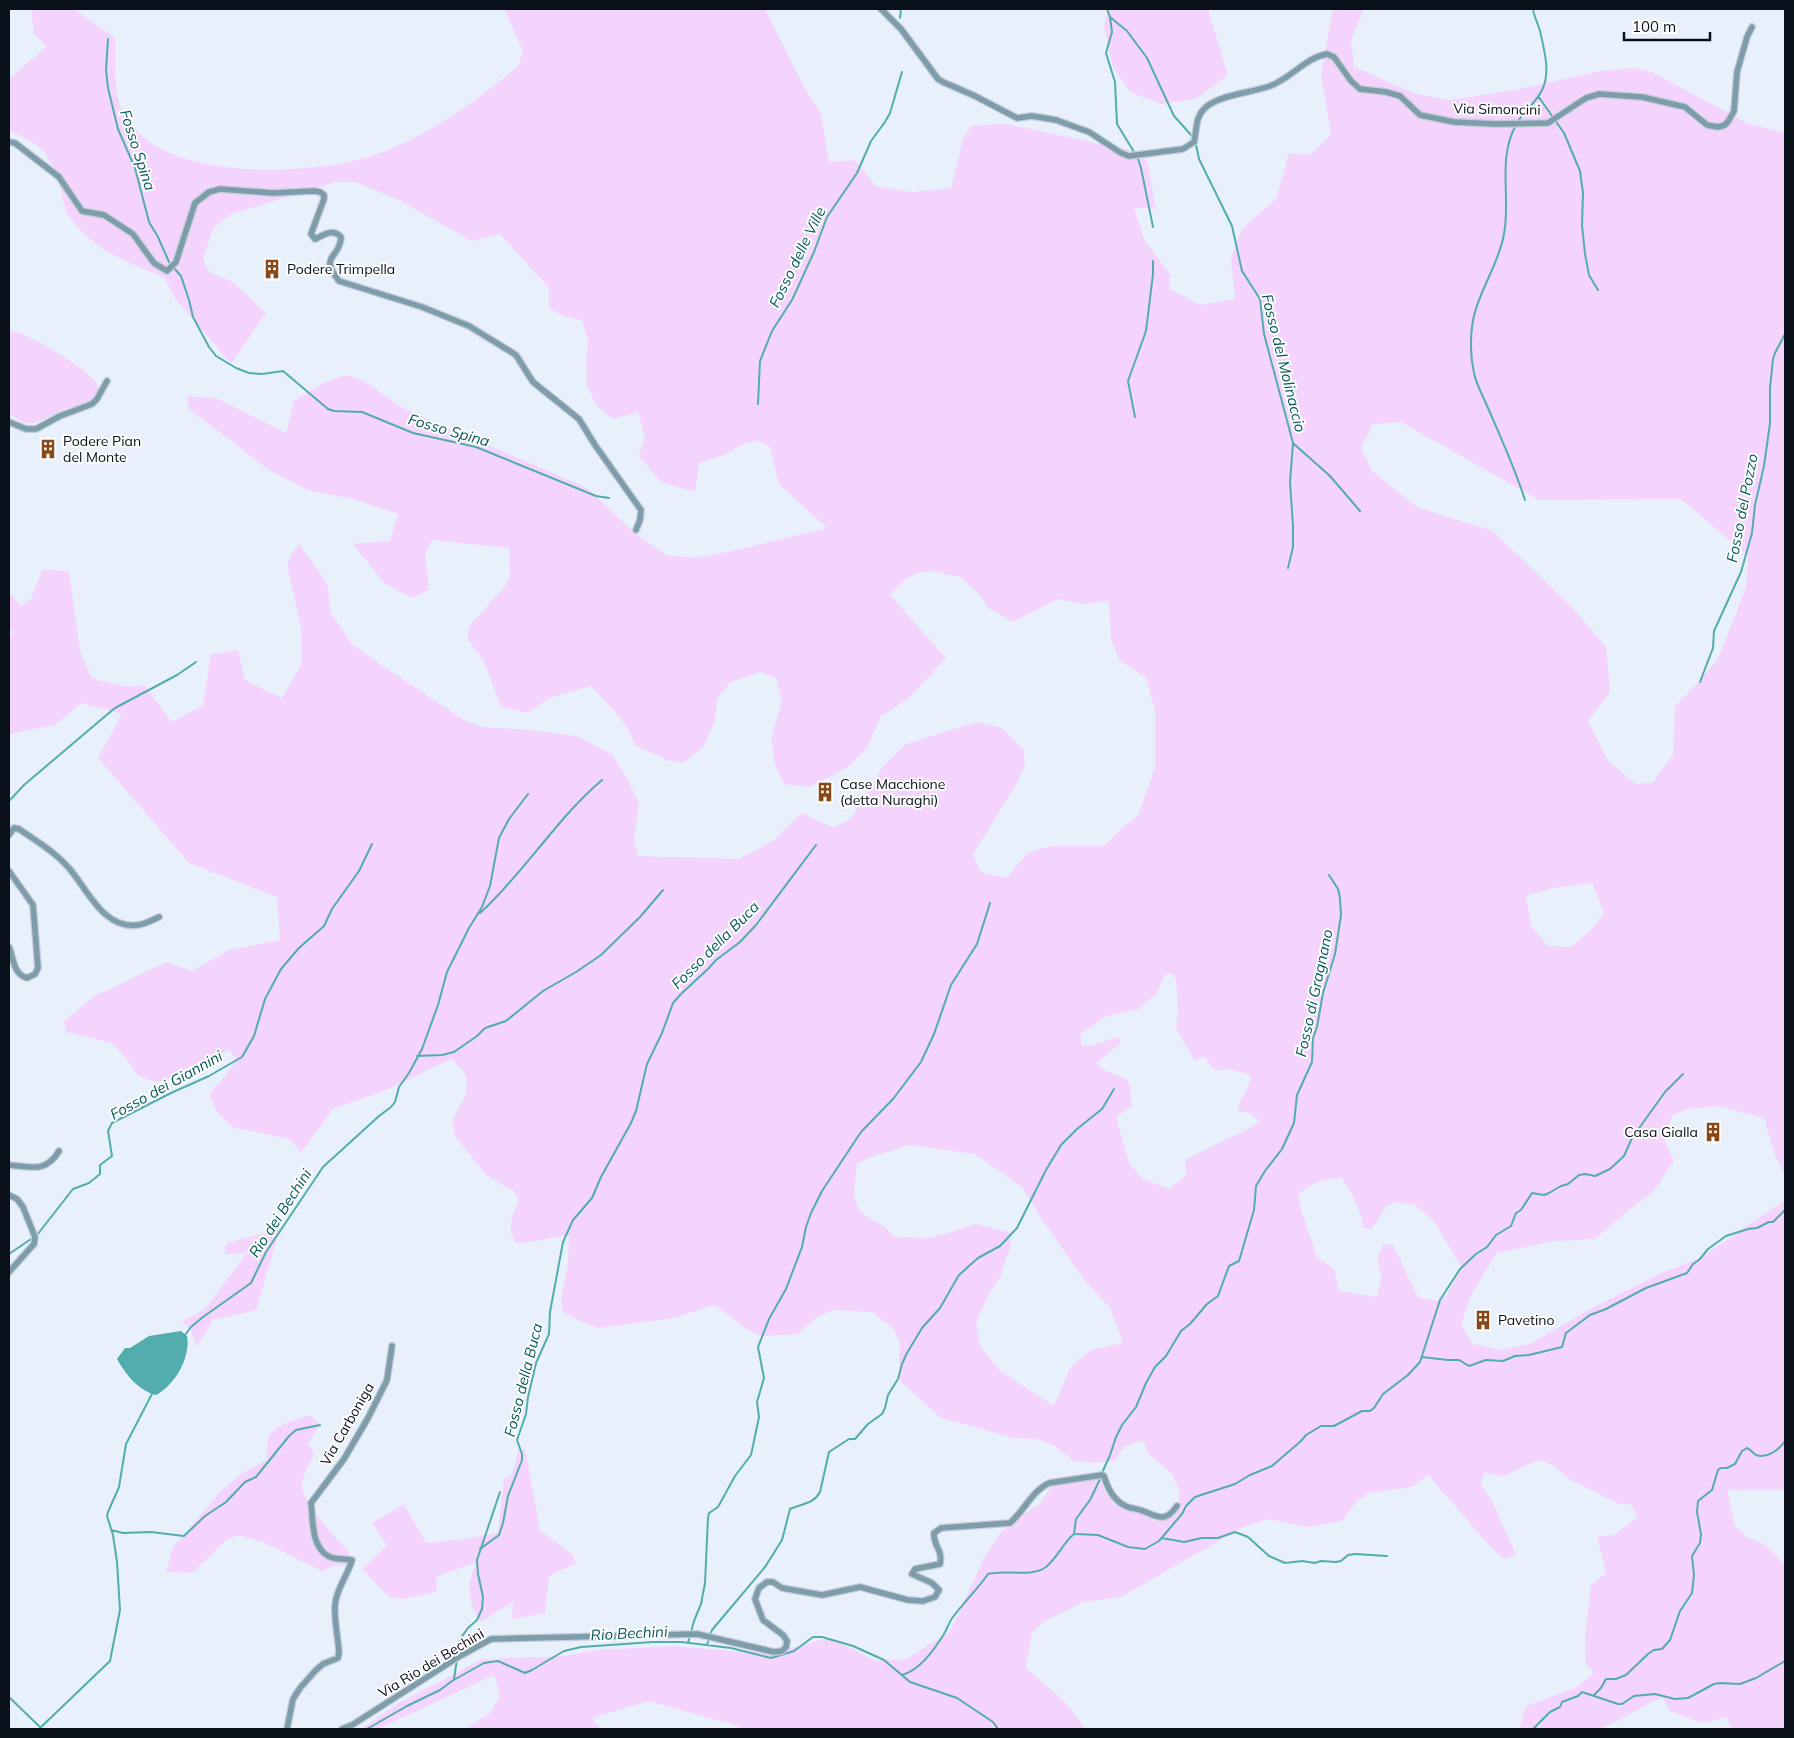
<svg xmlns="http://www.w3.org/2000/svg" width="1794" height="1738" font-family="Mulish,sans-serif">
  <rect width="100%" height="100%" fill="#e8f0fc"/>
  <!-- green -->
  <path fill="#f4d3fd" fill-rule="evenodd" d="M31,9H74L115,38C116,63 112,94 125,117C165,183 311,176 374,155C413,142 450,119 483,94C491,87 512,73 518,65C520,61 522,55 523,51L504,9H765L804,87L821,114L829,162L855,160L876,186L912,192L951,188L963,139L972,125L1006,124L1139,152L1147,161L1156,209L1134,208L1145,241L1171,276L1169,289L1200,305L1235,299L1231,258L1242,229L1276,199L1289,153L1310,155L1331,134L1321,74L1333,9H1364L1351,40L1354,67L1416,94L1449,100L1515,90L1600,71L1633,68L1652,72L1747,123L1785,133V1175L1776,1158L1764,1118L1719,1106L1688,1109L1672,1115L1665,1141L1674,1161L1653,1192L1624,1214L1595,1239L1554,1241L1497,1253L1472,1293L1461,1324L1473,1344L1501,1350L1530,1344L1594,1307L1659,1274L1702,1257L1785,1200V1490H1727L1735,1526L1747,1537L1766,1545L1785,1565V1729H1731L1727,1717L1702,1723L1670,1711L1662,1697L1609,1725L1598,1729H1519L1526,1706L1576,1688L1594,1673L1585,1662V1637L1591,1585L1606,1573L1597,1537L1614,1535L1638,1517L1631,1504H1619L1569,1479L1553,1465L1538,1460L1504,1476L1484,1473L1481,1485L1492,1501L1516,1555L1504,1559L1489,1545L1428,1475L1411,1487L1368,1493L1356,1502L1342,1521L1307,1527L1268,1519L1241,1528L1121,1597L1083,1602L1043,1622L1032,1633L1026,1668L1064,1701L1085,1728L1089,1729H739L738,1726L649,1701L592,1718L601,1729H465L490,1713L500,1696L494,1675L378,1729H361L399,1703L482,1659L566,1656L594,1650L675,1646L743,1652L788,1649L829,1638L876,1661L906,1659L950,1632L984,1558L1000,1533L1018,1517L1039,1505L1052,1485L1102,1479L1104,1490L1117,1504L1126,1510L1139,1512L1155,1521L1165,1520L1177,1514L1180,1493L1172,1474L1148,1453L1143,1440L1123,1447L1115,1461L1091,1463L1074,1461L1053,1445L1037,1439L1014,1438L941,1418L900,1381L899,1359L900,1343L893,1328L872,1312L833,1310L817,1317L798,1334L762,1336L748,1330L715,1305L674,1318L598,1328L576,1319L563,1312L561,1299L568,1263L569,1235L517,1244C505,1229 513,1215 519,1200L514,1191L486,1175L455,1136L452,1120C459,1107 472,1090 465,1074C463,1069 455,1063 451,1059L384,1091L333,1109L301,1153L290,1139L232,1127L216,1110L209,1094L227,1074L236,1061L230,1050L214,1056L191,1073L181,1077L155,1082L138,1076L125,1057L112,1043L66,1032L64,1021L97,994L113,988L166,962L192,971L229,950L280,940L277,897L189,863L98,758L122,714L81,703L55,725L9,734V639L13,632L9,628V592L21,606L31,599L42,570L69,571L80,651L91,677C109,683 126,689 144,685L172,722L203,705L211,654L238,650L245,680L282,698L302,663L301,627L287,565L291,555L299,544L327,583L331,613L352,644L374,660L464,720L483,727L530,730L577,736L612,754L629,782L639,804L634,840L638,856L739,859L774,840L802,813L834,828L851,818L868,792L882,768L906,744L976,722L1002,728L1023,749L1025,765L1016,785L973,854L981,872L1006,878L1028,853L1050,846H1104L1122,828L1138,816L1155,767V710L1146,678L1120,661L1111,639L1109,601L1081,604L1058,599L1013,622L988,608L980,595L960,577L932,571L919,573L908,577L890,595L946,658L908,699L881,716L867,748L848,767L809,787L784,784L775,765L771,738L782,701L776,678L761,672L731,682L717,699L715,722L703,747L683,763L667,760L635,745C628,722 607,704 591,686L549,698L528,713L501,707L484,661L468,640V632L471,624L506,585L510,575L509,548L432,540L425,554L429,589L413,598L384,583L353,544L390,541L398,514L353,499L307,490L269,470L189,409L187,396L216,398L286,433L294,401L323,383L346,375L364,381L403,408L587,488L637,535L668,556L698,557L728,552L827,528L779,484L770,447L758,440L744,444L724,455L699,463L695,492L661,482L639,456L645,437L638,412L613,419L596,405L587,385L586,364L588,340L582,320L563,316L549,308V288L500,234L471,241L401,201L355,182H335L229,215L213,228L203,259L209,272L233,282L266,313L231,364L175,298L164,277C128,263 91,249 69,216C64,209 63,198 61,190C53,157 43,145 12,132H9V84L11,77L47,46L34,34ZM1401,422L1539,500L1681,499L1748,556L1746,587L1718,659L1695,686L1675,706L1673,755L1652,783L1636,784L1608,761L1588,721L1610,692L1606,647L1572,607L1493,531L1417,507L1372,471L1361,448L1373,424ZM1592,883L1604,913L1589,932L1570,947L1548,946L1531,926L1526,896L1553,888ZM1171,973L1176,979L1178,1012L1176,1028L1195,1061L1204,1056L1215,1070L1229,1069L1251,1075L1248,1087L1238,1105L1239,1111L1249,1113L1260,1121L1248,1129L1185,1160L1186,1176L1169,1189L1143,1179L1129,1163L1116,1117L1132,1106L1130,1086L1127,1079L1106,1071L1096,1063L1121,1043L1119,1037C1108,1039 1092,1048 1082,1045L1080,1034L1107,1016L1139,1009L1156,994L1165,975ZM909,1145L975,1154L1022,1187L1043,1221L1071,1261L1086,1282L1110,1308L1123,1343L1091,1350L1071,1366L1054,1406L999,1370L980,1345L976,1322L989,1294L1000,1277L1011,1244L1009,1232L975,1224L948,1233L925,1238L895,1237L886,1228L859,1211L854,1194L857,1164L871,1157ZM1341,1178C1349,1187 1364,1216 1363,1228L1371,1230L1387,1205L1396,1202L1415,1205L1434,1221L1462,1268L1446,1296L1436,1301L1418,1297L1393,1245L1384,1244L1377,1256L1381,1277L1377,1297L1339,1291L1334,1269L1317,1257L1301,1210L1298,1195C1313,1182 1321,1180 1341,1178Z
    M1108,9H1208L1228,75L1196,99L1161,104L1130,92L1113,67L1104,26Z
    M9,330C16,332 24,334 31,338C43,344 98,375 98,387C98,405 74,406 62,410C52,414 44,421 33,423C24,424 16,419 9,413Z
    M280,1229L256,1310L213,1320L197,1347L191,1331L183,1321L205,1309L247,1253L224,1254L227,1243Z
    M311,1415L320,1425L308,1443L314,1454C310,1463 304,1473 302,1483C299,1500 337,1539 349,1552L348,1565L333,1566L322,1571L263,1542L239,1535L226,1540L192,1573L166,1572L173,1547L222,1490L241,1474L267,1460C267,1453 266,1442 269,1436C275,1425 300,1418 311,1415Z
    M525,1449L540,1530L572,1554L576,1563L549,1576L545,1613L512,1619L513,1602L480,1622L471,1603L469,1583L476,1562L436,1577L437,1592L401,1599L389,1597L362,1569L387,1545L372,1523L404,1504L426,1543L465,1539L498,1533L504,1479L512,1475L518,1451Z"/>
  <!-- water -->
  <path fill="#52adac" d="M181,1331L187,1336C191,1357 175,1385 156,1395C138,1390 126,1375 117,1359L125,1348H130L149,1336Z"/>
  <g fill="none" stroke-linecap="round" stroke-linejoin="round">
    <!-- stream -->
    <path stroke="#52adac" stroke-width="2" d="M1107,9L1110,17L1127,31L1147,58L1174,116L1192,136
      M1110,17L1112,32L1106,53L1115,82L1117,124L1134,152
      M900,18L901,9
      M108,39L106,70L108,88L118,129L135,168L149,222L158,237L169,262
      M1538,96L1564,133L1580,171L1583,193L1582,225L1585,254L1589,275L1598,290
      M1518,121C1525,111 1537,101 1542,90C1551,73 1544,49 1540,31C1538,23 1534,17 1533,9
      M1516,125C1497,159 1511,198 1504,234C1499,264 1479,290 1473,320C1470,338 1470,355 1474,373C1476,384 1483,396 1488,408C1501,438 1515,468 1525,500
      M1196,145L1199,159L1232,226L1242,271L1260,299L1264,334L1293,443L1290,482L1293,526V547L1288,568
      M1138,159L1141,168L1153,227
      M173,267L181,276L189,300L193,317L209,347L216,356L236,368L249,373L262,374L283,371L328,409L334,411L362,412L413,433L476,447L596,496L609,498
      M758,404L760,361L772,331L792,300L814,252L827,217L857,173L871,141L885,122L890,113L902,72
      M1135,417L1128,381L1146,331L1153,274V261
      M1294,444L1330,476L1360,511
      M1700,682L1713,648L1714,631L1741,572L1752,533L1755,505L1764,466L1770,423V388L1773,359L1775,353L1785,334
      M9,801L24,785L103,718L115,708L177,675L196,662
      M480,913C525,872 556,819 602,780
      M417,1056L442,1055L454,1052L477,1036L485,1028L506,1021L543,991L576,972L601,955L640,917L663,890
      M37,1235L73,1189L89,1183L100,1174V1165L112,1156L108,1131L112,1123L171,1093L209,1076L242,1057L254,1036L265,999L281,969L299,948L324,926L332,909L359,871L372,844
      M9,1254L31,1239
      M185,1335L191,1327L203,1317L251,1283L266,1252L323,1167L379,1116L391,1107L395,1102L399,1087L409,1073L422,1049L438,1005L447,972L469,928L482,907L490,886L499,838L509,819L528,794
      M1422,1357L1448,1360H1459L1469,1366L1486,1360L1503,1361L1515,1356L1529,1355L1562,1347L1566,1333L1590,1315L1606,1309L1646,1288L1687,1273L1693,1264L1699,1260L1708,1249L1726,1236L1748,1229L1757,1228L1769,1222H1773L1785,1210
      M1102,1473L1110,1455L1116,1437L1122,1425L1136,1407L1146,1383L1155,1367L1166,1356L1181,1331L1190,1324L1207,1304L1218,1296L1229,1266L1239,1261L1254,1210L1256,1186L1265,1171L1282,1149L1294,1123L1297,1095L1312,1062L1313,1038L1317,1027L1323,993L1335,954L1341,915L1340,898L1338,889L1329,875
      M111,1530L123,1533L151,1532L184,1536L205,1516L226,1502L245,1482L256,1477L289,1436L296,1430L320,1425
      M1075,1534L1098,1535L1128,1547L1145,1549L1159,1541L1182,1514L1186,1506L1195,1497L1235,1484L1250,1475L1272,1466L1301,1441L1306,1435L1321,1426H1334L1362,1411H1370L1374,1408L1383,1394L1408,1375L1420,1362L1440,1300L1460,1269L1476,1254L1487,1247L1496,1235L1511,1226L1516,1213L1521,1210L1532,1193L1544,1195L1549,1193L1561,1186L1568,1184L1579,1175L1585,1174L1595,1176L1610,1169L1624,1156L1632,1138L1665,1092L1683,1074
      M1162,1538L1184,1542L1202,1538H1218L1235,1532L1248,1537L1269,1556L1285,1563L1302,1561L1315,1563L1321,1561L1336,1562L1341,1561L1348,1555L1355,1554L1387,1556
      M480,1549L499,1535L503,1523L508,1496L522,1460V1454L517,1440L526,1414L528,1397L536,1363L549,1334L550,1312L563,1242L573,1220L592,1198L601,1177L631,1123L636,1111L647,1064L662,1033L673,1003L681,994L709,968L716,960L740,942L756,925L816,845
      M688,1643L694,1621L701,1604L705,1583L708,1518L709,1513L718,1507L735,1476L751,1455L759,1417L757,1402L764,1378L758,1347L769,1319L786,1289L802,1247L806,1227L811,1213L822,1191L861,1132L893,1099L921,1062L934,1034L951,985L977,944L990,903
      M707,1645L712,1630L765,1567L782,1540L790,1509C802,1503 813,1505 820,1492L829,1452L849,1439H855L868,1424L882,1414L885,1408L888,1395L898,1379L902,1364L907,1353L922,1328L940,1308L959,1275L978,1258L1000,1246L1017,1228L1046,1170L1061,1145L1077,1129L1102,1109L1114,1089
      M458,1655L460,1639L468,1628L477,1620L482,1609L483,1597L478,1574L477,1560L500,1492
      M902,1675C920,1670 934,1650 944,1634C947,1629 949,1622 953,1617C964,1602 977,1590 988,1574C1005,1569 1031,1578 1046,1567C1058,1557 1063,1543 1074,1534L1076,1519L1090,1500L1101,1477
      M454,1679L457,1659
      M1594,1695L1601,1688L1606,1679H1616L1626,1675L1648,1654L1654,1650L1662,1649L1670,1640L1680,1611L1692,1593L1694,1575L1692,1556L1700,1543L1701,1534L1697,1512L1698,1501L1712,1490L1718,1470L1721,1468H1727L1735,1464L1742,1451L1747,1448C1751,1450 1753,1453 1756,1455C1767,1459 1780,1449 1785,1441
      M10,1698L41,1728
      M39,1729L110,1661L120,1610L117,1562L113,1535L107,1516L108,1512L119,1487L126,1444L153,1392
      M367,1729L407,1706L440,1690L452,1681L484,1663L498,1661L525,1673L532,1670L564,1651L581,1647L653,1642H681L731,1648L771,1658L794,1651L813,1637H822L853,1646L884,1660L910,1682L957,1698L993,1722L998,1729
      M1533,1729L1550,1712L1560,1707L1562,1702L1578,1696L1582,1692L1618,1704H1622L1634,1696L1655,1694L1675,1699L1688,1698L1714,1684L1720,1683L1740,1684L1756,1678L1785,1661"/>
    <defs>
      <path id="street" d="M881,9L901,29L938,79L943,82L975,96L1017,118L1032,116L1056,120L1089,132L1121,153L1129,156L1183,149L1194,142C1197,130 1195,118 1204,109C1217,95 1251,93 1270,86C1290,79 1305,58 1327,54L1334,57L1351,81L1360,89L1386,92L1400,96L1420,115L1454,122L1495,124L1548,123L1586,98L1599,94L1642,97L1685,107L1707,125L1718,127L1725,125L1729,120L1734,111L1737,72L1747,37L1752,27
        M9,142L15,143L59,177L82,211L104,215L133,234L154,263L167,271L176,262L195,203L209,192L220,189L273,193L314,191L320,192L324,195V199L311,234L315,239C324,235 332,228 341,237C340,260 318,254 339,281L422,307L469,326L516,355L533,382L579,419L595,445L641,510L640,520L636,530
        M9,422L26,429H36L60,416L92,404L97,399L107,381
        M9,835L14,828L19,829C36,841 54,851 68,867C87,888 103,930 138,925C145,924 153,920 159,917
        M9,871L33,905L38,968L35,974L27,978C13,974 14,959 9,947
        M9,1165C31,1167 46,1173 59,1151
        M9,1195L17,1199L23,1207L35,1237L34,1244L9,1272
        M287,1729L293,1699L300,1688L316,1670L323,1664L338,1658L339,1652C338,1637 334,1620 335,1605C336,1589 348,1575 352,1560C344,1558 334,1560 328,1556C311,1546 313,1520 311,1503L344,1459L368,1418L387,1380L392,1346
        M342,1729L352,1725L460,1656L491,1639L697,1634L774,1652L782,1651L786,1647L787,1641L783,1635L763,1620L755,1599L759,1588L767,1582H773L782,1588L822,1595L860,1587L908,1600L923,1601L935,1597L939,1590L932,1583L912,1574L915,1569L940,1564C943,1549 933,1546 934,1533L941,1528L1010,1523C1024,1511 1032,1491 1049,1483L1102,1475L1104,1476C1108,1490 1116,1504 1131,1508C1136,1509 1139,1509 1143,1511C1159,1517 1165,1523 1177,1506"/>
    </defs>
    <!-- street casing -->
    <use href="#street" stroke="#c4ccd8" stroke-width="8"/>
    <!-- street -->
    <use href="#street" stroke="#7e9daa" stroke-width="5.5"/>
  </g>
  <!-- icons -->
  <defs>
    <symbol id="building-bare" viewBox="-9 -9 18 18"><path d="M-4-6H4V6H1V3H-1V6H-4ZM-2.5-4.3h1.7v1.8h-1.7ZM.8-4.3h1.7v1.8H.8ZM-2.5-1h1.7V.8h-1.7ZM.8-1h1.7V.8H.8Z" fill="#894716" stroke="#fdfdfd" stroke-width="2.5" paint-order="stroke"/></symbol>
  </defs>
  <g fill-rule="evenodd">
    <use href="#building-bare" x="258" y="255" width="28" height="28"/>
    <use href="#building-bare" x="34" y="435" width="28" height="28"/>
    <use href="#building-bare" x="811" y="778" width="28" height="28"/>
    <use href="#building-bare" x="1699" y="1118" width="28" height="28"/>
    <use href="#building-bare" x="1469" y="1306" width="28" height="28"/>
  </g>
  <g text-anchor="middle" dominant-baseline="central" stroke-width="4" stroke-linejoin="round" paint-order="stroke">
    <!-- street labels -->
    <g font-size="14" fill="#09101a" stroke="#fdfdfd">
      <text transform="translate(1497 109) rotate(1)">Via Simoncini</text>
      <text transform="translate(347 1424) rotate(-60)">Via Carboniga</text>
      <text transform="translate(431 1663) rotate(-31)">Via Rio dei Bechini</text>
    </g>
    <!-- poi labels -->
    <g font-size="14" fill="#09101a" stroke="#fdfdfd" text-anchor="start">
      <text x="287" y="269">Podere Trimpella</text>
      <text x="63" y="441">Podere Pian<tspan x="63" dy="16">del Monte</tspan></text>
      <text x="840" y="784">Case Macchione<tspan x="840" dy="16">(detta Nuraghi)</tspan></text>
      <text x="1698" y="1132" text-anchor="end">Casa Gialla</text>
      <text x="1498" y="1320">Pavetino</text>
    </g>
    <!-- water labels -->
    <g font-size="15" font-style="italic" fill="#045958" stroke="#fdfdfd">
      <text transform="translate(138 150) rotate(72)">Fosso Spina</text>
      <text transform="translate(797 257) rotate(-64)">Fosso delle Ville</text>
      <text transform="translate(1284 363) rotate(76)">Fosso del Molinaccio</text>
      <text transform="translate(449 430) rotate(16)">Fosso Spina</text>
      <text transform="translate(1742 508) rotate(-79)">Fosso del Pozzo</text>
      <text transform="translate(715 945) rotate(-45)">Fosso della Buca</text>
      <text transform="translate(1314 993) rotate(-78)">Fosso di Gragnano</text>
      <text transform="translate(166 1085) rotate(-29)">Fosso dei Giannini</text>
      <text transform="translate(280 1213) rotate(-57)">Rio dei Bechini</text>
      <text transform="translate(523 1380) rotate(-76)">Fosso della Buca</text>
      <text transform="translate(629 1633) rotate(-3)">Rio Bechini</text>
    </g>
  </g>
  <!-- border -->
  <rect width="1794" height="1738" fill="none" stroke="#09101a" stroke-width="20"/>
  <!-- scale -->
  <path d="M1624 32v8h86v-8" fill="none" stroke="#09101a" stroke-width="2.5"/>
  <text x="1632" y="32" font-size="15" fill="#09101a" stroke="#fdfdfd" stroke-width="4" paint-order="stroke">100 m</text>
</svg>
